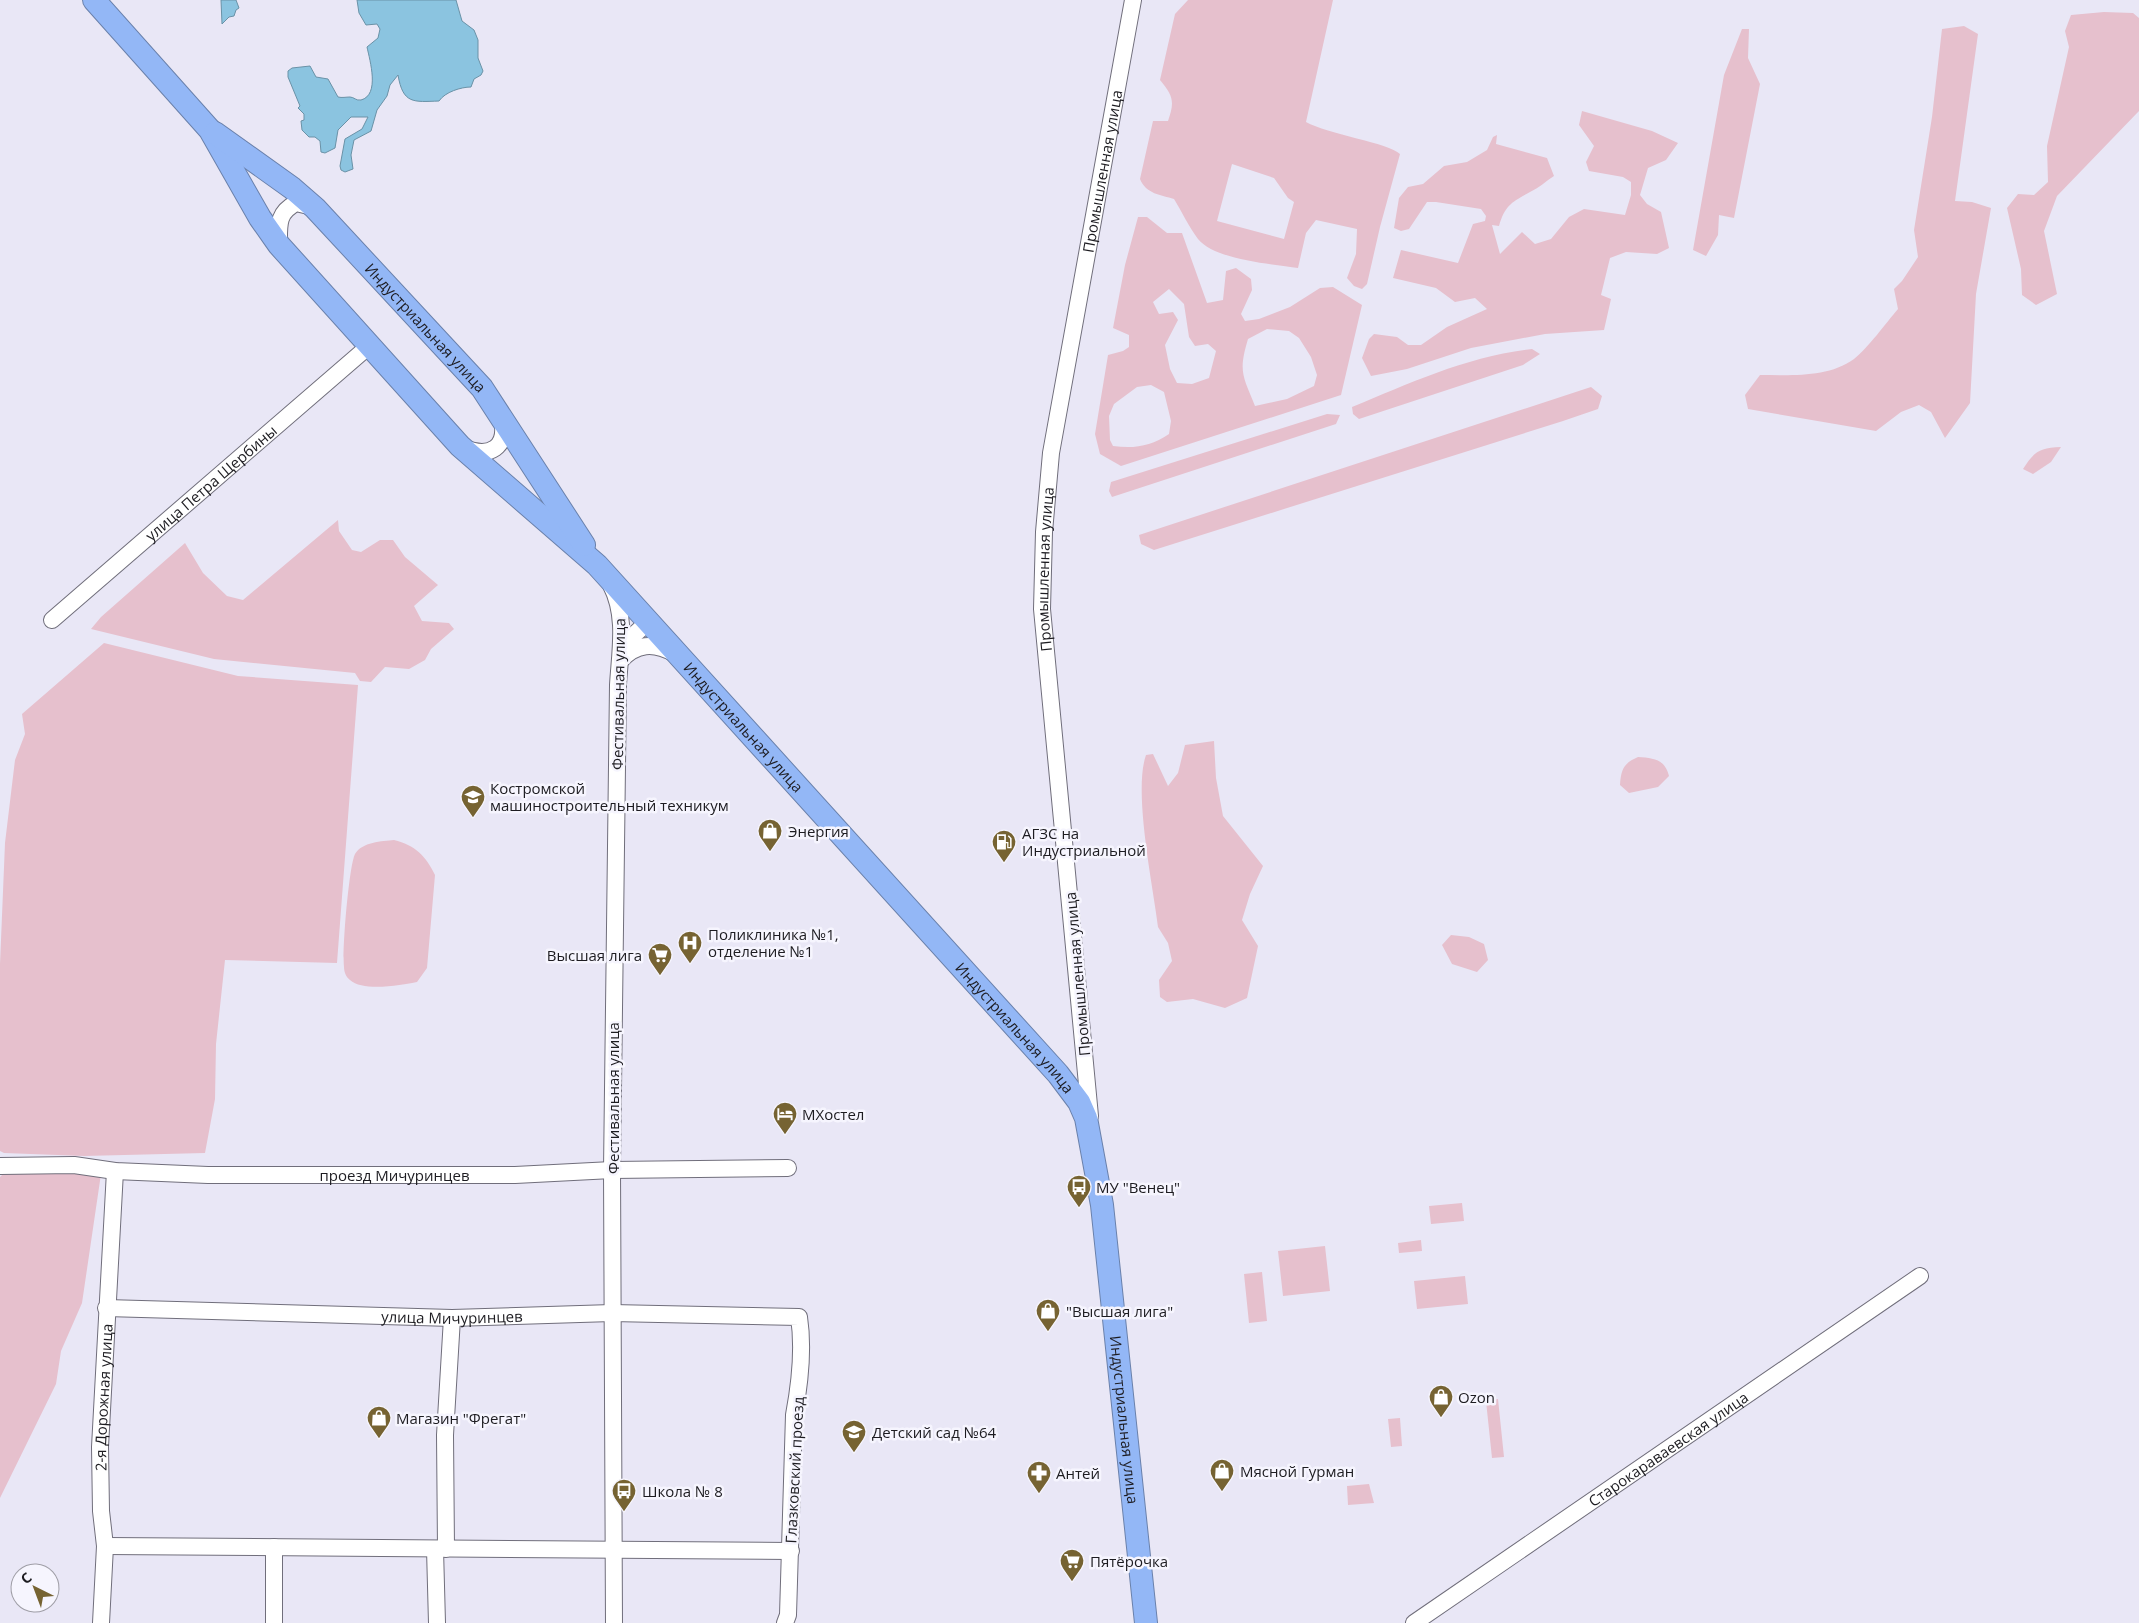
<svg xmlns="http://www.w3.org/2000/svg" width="2139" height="1623" font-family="'Open Sans',sans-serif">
  <rect width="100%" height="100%" fill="#e9e7f6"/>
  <!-- green -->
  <path fill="#e6c0cd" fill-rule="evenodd" d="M1188,0H1333L1306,122C1327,134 1389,143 1400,154L1380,227L1367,284L1362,289L1354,286L1347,278L1356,254L1357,229L1316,220L1306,233L1298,268C1272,264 1215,260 1198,239C1189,227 1182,212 1174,199C1161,195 1146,194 1140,179L1153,121H1168C1175,101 1173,96 1160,80L1175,14ZM1232,164L1274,178L1288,198L1294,202L1284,239L1217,221Z
    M2104,12L2133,13L2139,18V111L2057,196L2044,231L2057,294L2036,305L2022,295L2021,269L2007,208L2018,194L2034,195L2048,182L2047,146L2069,47L2065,31L2071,15Z
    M1964,26L1978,34L1955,201L1972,202L1991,208L1976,294L1970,403L1945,438L1931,412L1919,405L1901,412L1876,431L1748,409L1745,395L1760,375C1791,375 1828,378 1854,359C1868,348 1886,323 1898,309L1894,289L1902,281L1918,257L1914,230L1932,117L1942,29Z
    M1742,29H1749L1748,58L1760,84L1734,218L1719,215L1718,235L1706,256L1693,250L1724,75Z
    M1582,111L1652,131L1678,143L1666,160L1648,168L1640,195L1647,204L1661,212L1669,248L1657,254L1626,252L1610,258L1601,295L1611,299L1604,330L1545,334L1471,348L1407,369L1371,376L1362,358L1369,339L1374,334L1397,337L1408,345H1421L1447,327L1487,309L1475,298L1455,302L1436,288L1393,278L1401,250L1458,263L1473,224L1485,221L1486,216L1481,209L1436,202H1427L1409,229L1401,231L1394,228L1399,198L1408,187L1423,184L1444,166L1467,162L1487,150L1493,137L1497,135L1496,144L1547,158L1554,176C1546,181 1539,188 1530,192C1512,202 1505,205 1499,226L1492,225L1500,254L1522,232L1535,244L1551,239L1569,217L1584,209L1625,215L1631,195V182L1623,177L1589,171L1586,162L1594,146L1579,125Z
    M1138,217H1147L1167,233H1182L1207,303L1223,300L1226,271L1236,268L1251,279L1252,290L1241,314L1245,321L1259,319L1290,307L1320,288L1333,287L1362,305L1341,395L1121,466L1100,454L1095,434L1108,355L1123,351L1129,347V335L1113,328L1125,265ZM1169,289L1184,304L1189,337L1195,346L1208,344L1216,351L1209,378L1192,384L1177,383L1170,369L1165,345L1178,320L1173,312L1159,314L1153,302ZM1267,329L1289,331L1299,338L1311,357L1317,375L1314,386L1287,399L1255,406C1243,376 1238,372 1248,339ZM1151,385L1164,392L1171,421L1169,434C1151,446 1135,449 1113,446L1110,440L1109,416L1114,404L1137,387Z
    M1532,349L1540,354L1523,365L1359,419L1353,414L1352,407C1410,383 1468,356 1532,349Z
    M1591,387L1602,396L1598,409L1563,421L1154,550L1141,544L1139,535Z
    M1327,414L1340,415L1336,424L1112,497L1109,491L1111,482Z
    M2061,447L2051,462L2033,474L2023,469C2035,451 2039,448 2061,447Z
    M338,520L339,531L352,550L361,552L380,540H393L405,557L438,585L414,606L422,621L449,623L454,629L431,649L425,660L409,669L385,667L371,682L360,681L355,673L214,659L91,629L101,617L185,543L203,573L227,596L243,600Z
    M104,643L238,676L358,685L337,963L225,960L216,1044L215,1099L205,1153L84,1156L4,1153L0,1151V964L5,843L15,760L25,734L22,714Z
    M1214,741L1216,778L1223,816L1263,866L1250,894L1242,920L1258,946L1247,998L1225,1008L1193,999L1167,1002L1160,997L1159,980L1172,961L1168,943L1158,927C1153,885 1133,792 1146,755L1153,754L1168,786L1178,773L1185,745Z
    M1638,757C1653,758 1665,759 1669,776L1658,787L1629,793L1620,785C1621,769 1624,763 1638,757Z
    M394,840C415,845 426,856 435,875L427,968L417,982C402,985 363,992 350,980C346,977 344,972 344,967C342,951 349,866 355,854C362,842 382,841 394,840Z
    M1451,935L1469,937L1484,944L1488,960L1477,972L1452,964L1442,945Z
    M87,1169L101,1174L82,1303L61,1351L56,1384L0,1498V1177L5,1172Z
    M1462,1203L1464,1221L1431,1224L1429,1206Z
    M1421,1240L1422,1251L1399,1253L1398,1243Z
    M1325,1246L1330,1291L1283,1296L1278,1251Z
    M1262,1272L1267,1321L1249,1323L1244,1274Z
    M1465,1276L1468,1304L1417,1309L1414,1281Z
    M1498,1399L1504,1457L1492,1458L1486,1401Z
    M1400,1418L1402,1446L1391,1447L1388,1419Z
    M1369,1484L1374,1503L1348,1505L1347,1486Z"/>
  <!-- water -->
  <path fill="#8bc4e0" stroke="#6a92a7" d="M221,0H236L239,8L236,10L234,16L229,17L222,24Z
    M357,0H456L462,21L474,30L478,40V58L483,71L481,75L474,79L471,87C461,87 445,92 439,101C413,102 403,104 398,75L390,85L387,96L377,110L371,131L354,140L351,155L353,169L345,172L341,170L340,166L345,139L362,129L368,117H351L338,130L335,148L325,153L321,152L320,141L315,137H309L302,130L301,121L304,120V114L298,108L300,106L288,77V71L292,68L310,66L316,77L328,79L338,97C342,98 346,97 350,97C354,97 356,101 361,100C380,95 370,61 367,47L378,38L380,29L377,24L366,25L359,13Z"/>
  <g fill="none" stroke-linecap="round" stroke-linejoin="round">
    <defs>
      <g id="minor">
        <path d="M279,245C279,225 277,213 296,203L313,207"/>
        <path d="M464,448C490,458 508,448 502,419"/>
        <path d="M611,585C627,616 620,651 618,685L612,1170L614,1623"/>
        <path id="s1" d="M52,620L369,346"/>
        <path d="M623,653L636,633L648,622"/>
        <path d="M620,661C636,643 654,642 675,654"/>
        <path id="s2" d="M1090,1116L1042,609L1044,532L1051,453L1133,0"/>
        <path id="s3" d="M0,1166L74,1165L115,1171L208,1175H515L612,1170L788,1168"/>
        <path id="s4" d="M106,1308L452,1318L612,1313L799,1317C804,1350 800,1383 794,1415L788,1615L785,1623"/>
        <path d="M105,1546L791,1551"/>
        <path d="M274,1547V1623"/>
        <path d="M435,1549L437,1623"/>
        <path d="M446,1549L445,1435L452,1318"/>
        <path id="s5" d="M101,1623L105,1546L101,1511L100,1447L115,1171"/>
        <path id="s6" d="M1414,1623L1920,1276"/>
      </g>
      <g id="highway">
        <path id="s7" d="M94,0L210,130L260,218L279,245L460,446L597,565L1058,1074L1079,1102L1086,1118L1102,1205L1146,1623"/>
        <path id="s8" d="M215,133L292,188L315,208L482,388L584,545"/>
      </g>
    </defs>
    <!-- minor casing -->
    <use href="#minor" stroke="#706e7b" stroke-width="18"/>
    <!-- highway casing -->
    <use href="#highway" stroke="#6a81ab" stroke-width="24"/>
    <!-- minor -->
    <use href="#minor" stroke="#fff" stroke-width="16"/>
    <!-- highway -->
    <use href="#highway" stroke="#93b7f6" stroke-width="22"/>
  </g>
  <!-- icons -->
  <defs>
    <symbol id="university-pin" viewBox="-11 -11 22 30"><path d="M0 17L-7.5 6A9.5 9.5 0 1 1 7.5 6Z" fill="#766332" stroke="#f6f5fe"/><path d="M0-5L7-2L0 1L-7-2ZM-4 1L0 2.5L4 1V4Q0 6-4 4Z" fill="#fff"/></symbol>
    <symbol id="shop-pin" viewBox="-11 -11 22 30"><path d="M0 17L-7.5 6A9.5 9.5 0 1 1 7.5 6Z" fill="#766332" stroke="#f6f5fe"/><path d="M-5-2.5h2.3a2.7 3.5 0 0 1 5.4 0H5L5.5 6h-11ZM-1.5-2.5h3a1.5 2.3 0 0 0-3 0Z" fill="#fff"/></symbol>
    <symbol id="fuel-pin" viewBox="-11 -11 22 30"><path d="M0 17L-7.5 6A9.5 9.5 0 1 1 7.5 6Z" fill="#766332" stroke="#f6f5fe"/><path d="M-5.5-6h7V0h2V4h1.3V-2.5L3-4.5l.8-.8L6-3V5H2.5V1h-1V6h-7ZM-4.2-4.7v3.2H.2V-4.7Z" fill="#fff"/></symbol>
    <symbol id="hospital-pin" viewBox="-11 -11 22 30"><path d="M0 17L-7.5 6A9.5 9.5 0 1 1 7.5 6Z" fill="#766332" stroke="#f6f5fe"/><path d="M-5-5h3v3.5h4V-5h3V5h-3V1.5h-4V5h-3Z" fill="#fff"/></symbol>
    <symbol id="supermarket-pin" viewBox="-11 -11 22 30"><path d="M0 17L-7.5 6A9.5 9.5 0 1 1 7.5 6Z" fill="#766332" stroke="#f6f5fe"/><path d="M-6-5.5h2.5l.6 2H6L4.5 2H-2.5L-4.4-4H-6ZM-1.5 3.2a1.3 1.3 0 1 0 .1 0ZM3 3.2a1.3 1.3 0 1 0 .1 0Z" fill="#fff"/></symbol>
    <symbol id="hotel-pin" viewBox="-11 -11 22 30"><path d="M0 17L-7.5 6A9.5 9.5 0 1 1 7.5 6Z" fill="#766332" stroke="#f6f5fe"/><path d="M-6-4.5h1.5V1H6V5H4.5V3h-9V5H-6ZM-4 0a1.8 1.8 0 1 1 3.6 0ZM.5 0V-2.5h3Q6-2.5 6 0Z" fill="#fff"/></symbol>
    <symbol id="bus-pin" viewBox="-11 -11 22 30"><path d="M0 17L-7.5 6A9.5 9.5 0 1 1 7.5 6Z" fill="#766332" stroke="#f6f5fe"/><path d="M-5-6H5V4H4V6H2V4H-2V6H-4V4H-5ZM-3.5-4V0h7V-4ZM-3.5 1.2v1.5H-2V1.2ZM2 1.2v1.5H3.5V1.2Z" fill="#fff"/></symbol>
    <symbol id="school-pin" viewBox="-11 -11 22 30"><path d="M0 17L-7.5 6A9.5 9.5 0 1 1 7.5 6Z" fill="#766332" stroke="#f6f5fe"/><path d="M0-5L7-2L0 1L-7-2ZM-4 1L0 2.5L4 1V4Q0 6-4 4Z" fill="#fff"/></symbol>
    <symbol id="pharmacy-pin" viewBox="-11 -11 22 30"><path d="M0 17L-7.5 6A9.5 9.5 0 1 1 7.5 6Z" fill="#766332" stroke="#f6f5fe"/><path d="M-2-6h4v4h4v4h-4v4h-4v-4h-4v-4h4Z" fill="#fff"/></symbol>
  </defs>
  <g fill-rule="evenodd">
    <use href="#university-pin" x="459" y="783" width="28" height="38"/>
    <use href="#shop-pin" x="756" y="817" width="28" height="38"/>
    <use href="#fuel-pin" x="990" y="828" width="28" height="38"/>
    <use href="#hospital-pin" x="676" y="929" width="28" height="38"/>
    <use href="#supermarket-pin" x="646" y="941" width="28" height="38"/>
    <use href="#hotel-pin" x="771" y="1100" width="28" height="38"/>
    <use href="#bus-pin" x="1065" y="1173" width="28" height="38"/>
    <use href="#shop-pin" x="1034" y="1297" width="28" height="38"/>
    <use href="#shop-pin" x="1427" y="1383" width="28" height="38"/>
    <use href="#shop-pin" x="365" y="1404" width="28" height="38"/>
    <use href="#school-pin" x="840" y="1418" width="28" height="38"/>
    <use href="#shop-pin" x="1208" y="1457" width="28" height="38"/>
    <use href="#pharmacy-pin" x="1025" y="1459" width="28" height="38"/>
    <use href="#bus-pin" x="610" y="1477" width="28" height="38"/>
    <use href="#supermarket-pin" x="1058" y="1547" width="28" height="38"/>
  </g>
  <g text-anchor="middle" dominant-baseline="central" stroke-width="5" stroke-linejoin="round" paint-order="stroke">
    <!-- street labels -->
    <g font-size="15" fill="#1d1c21" stroke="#f6f5fe">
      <text stroke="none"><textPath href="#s2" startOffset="952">Промышленная улица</textPath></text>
      <text stroke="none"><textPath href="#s8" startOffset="288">Индустриальная улица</textPath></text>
      <text stroke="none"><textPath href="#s1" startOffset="210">улица Петра Щербины</textPath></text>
      <text stroke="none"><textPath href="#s2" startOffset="549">Промышленная улица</textPath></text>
      <text transform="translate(618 694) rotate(-89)">Фестивальная улица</text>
      <text stroke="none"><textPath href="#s7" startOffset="979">Индустриальная улица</textPath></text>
      <text transform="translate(1077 974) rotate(-95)">Промышленная улица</text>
      <text stroke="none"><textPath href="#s7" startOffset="1384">Индустриальная улица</textPath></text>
      <text transform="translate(613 1098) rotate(-90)">Фестивальная улица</text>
      <text stroke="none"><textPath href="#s3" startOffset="395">проезд Мичуринцев</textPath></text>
      <text stroke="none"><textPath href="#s4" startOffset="346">улица Мичуринцев</textPath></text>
      <text stroke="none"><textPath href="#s5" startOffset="226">2-я Дорожная улица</textPath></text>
      <text stroke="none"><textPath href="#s7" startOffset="1804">Индустриальная улица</textPath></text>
      <text stroke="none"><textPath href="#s6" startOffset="308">Старокараваевская улица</textPath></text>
      <text transform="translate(794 1470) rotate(-87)">Глазковский проезд</text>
    </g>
    <!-- poi labels -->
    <g font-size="15" fill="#1d1c21" stroke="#f6f5fe" text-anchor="start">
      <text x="490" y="788">Костромской<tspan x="490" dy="17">машиностроительный техникум</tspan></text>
      <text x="788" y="831">Энергия</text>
      <text x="1022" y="833">АГЗС на<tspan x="1022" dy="17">Индустриальной</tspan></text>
      <text x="708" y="934">Поликлиника №1,<tspan x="708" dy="17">отделение №1</tspan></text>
      <text x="642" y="955" text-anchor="end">Высшая лига</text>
      <text x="802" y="1114">МХостел</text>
      <text x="1096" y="1187">МУ "Венец"</text>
      <text x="1066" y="1311">"Высшая лига"</text>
      <text x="1458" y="1397">Ozon</text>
      <text x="396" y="1418">Магазин "Фрегат"</text>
      <text x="872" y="1432">Детский сад №64</text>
      <text x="1240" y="1471">Мясной Гурман</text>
      <text x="1056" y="1473">Антей</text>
      <text x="642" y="1491">Школа № 8</text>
      <text x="1090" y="1561">Пятёрочка</text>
    </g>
  </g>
  <!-- north arrow -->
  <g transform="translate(35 1588) rotate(318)"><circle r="24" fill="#f6f5fe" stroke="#9f9ea6"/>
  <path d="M0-4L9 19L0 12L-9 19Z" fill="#766332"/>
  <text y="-8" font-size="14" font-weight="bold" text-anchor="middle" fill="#1d1c21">С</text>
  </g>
</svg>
